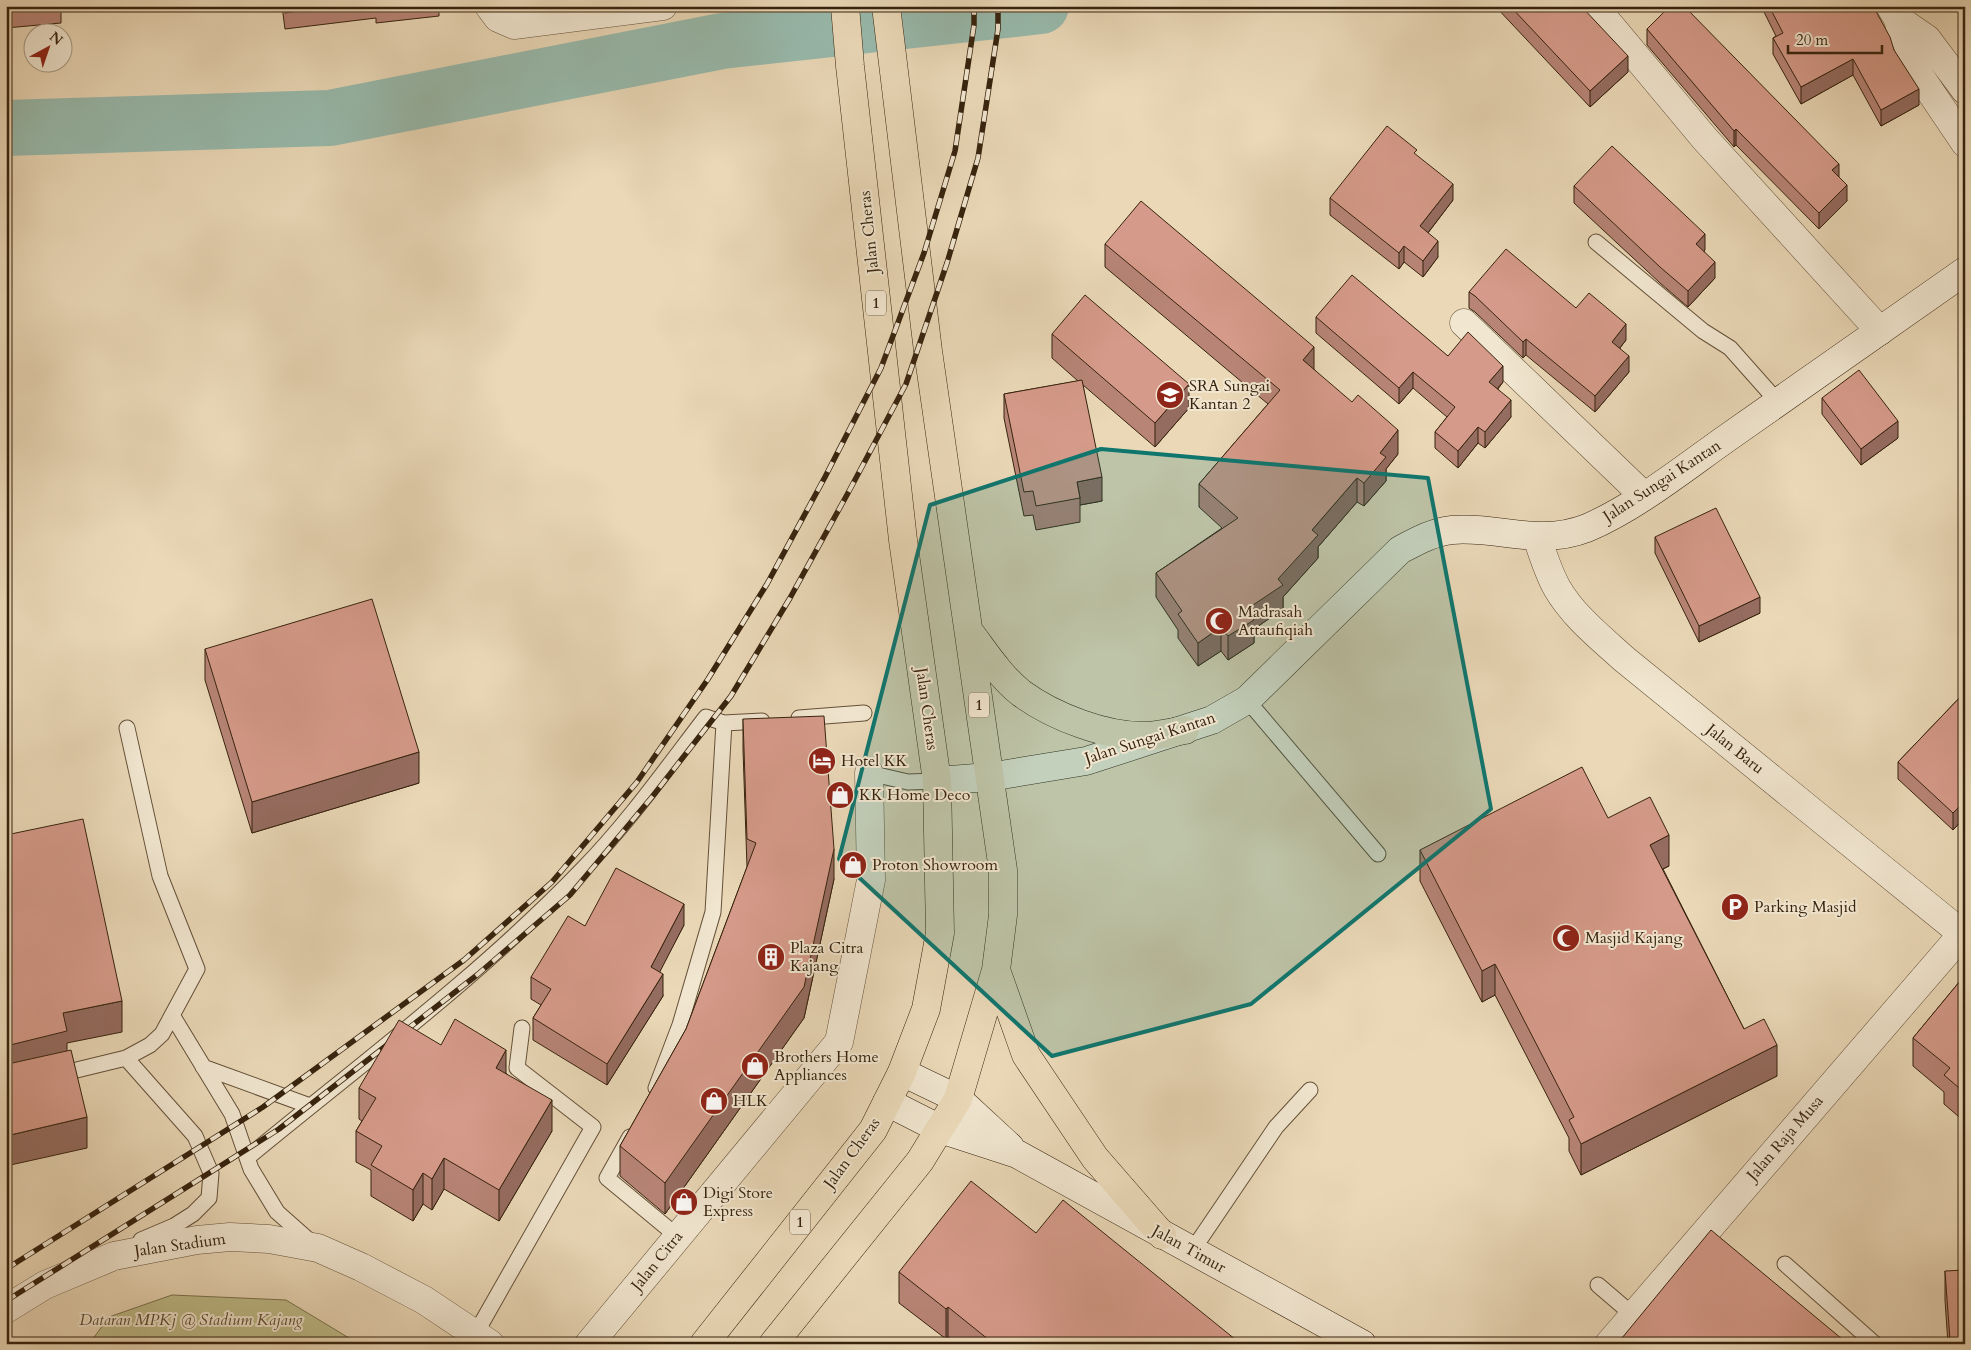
<svg xmlns="http://www.w3.org/2000/svg" width="1971" height="1350" font-family="Cardo,serif">
  <rect width="100%" height="100%" fill="#ead8b7"/>
  <filter id="stains"><feTurbulence type="fractalNoise" baseFrequency=".004" numOctaves="4"/><feColorMatrix values="0 0 0 0 .2 0 0 0 0 .09 0 0 0 0 .02 0 0 0 .5 -.17"/></filter>
  <radialGradient id="worn" r=".72"><stop offset=".6" stop-color="#630" stop-opacity="0"/><stop offset="1" stop-color="#630" stop-opacity=".3"/></radialGradient>
  <!-- green -->
  <path fill="#bebc89" stroke="#7a704c" d="M172,1295L286,1300L359,1344H89L109,1317Z"/>
  <g fill="none" stroke-linecap="round" stroke-linejoin="round">
    <!-- river -->
    <path stroke="#98baac" stroke-width="56" d="M6,128L330,118L722,41L1041,6"/>
    <defs>
      <path id="service" d="M1596,242L1703,331L1730,348L1778,402
        M1247,700L1378,854
        M799,718L864,713
        M869,773L908,782L937,781
        M172,1015L232,1114L251,1169L277,1212L312,1243
        M126,1058L195,1136L211,1173L209,1198L193,1214L174,1226L141,1240
        M203,1067L310,1106
        M56,1075L126,1058L150,1045L162,1034L197,969L160,876L127,728
        M656,1088L680,1025L713,912L724,723L762,721
        M630,1137L607,1178L677,1236
        M247,1158C361,1064 480,976 582,870C628,823 666,769 706,717L724,723
        M1192,1251L1276,1127L1310,1090
        M1785,1264L1875,1344
        M1598,1285L1633,1315
        M476,1333L593,1127L517,1068L522,1028"/>
      <path id="minor" d="M489,6L498,18L514,25L663,6
        M1594,6L1705,139L1880,331
        M1890,6L1898,19L1907,57L1965,143
        M1898,19L1927,39L1965,90
        M1464,323L1644,496
        M6,1309L45,1285L114,1256L197,1240L230,1237L269,1239L318,1248L361,1267L424,1300L490,1344
        M589,1344L839,1042L871,880L869,773
        M1609,1344L1965,931"/>
      <path id="tertiary" d="M1537,537C1543,555 1548,572 1557,588C1573,616 1601,638 1624,659L1965,936"/>
      <path id="secondary" d="M937,781L989,777L1086,761L1212,720L1247,700L1400,550C1417,541 1433,532 1452,530C1500,526 1538,547 1587,528C1636,507 1683,469 1727,438C1806,383 1885,327 1965,271
        M902,1072L958,1099L1010,1147
        M887,1102L940,1129L1017,1154L1362,1344"/>
      <path id="primary" d="M971,634C986,654 1001,677 1021,693C1054,717 1106,737 1147,736C1160,735 1173,732 1185,730
        M996,970L1026,1055L1095,1158L1162,1235
        M704,1344L873,1130L902,1072L926,1009L940,933L937,781L903,540L850,66L845,6
        M773,1344L920,1161L958,1099L996,970L1003,915V870L928,351L886,6"/>
    </defs>
    <!-- service casing -->
    <use href="#service" stroke="#645038" stroke-width="17"/>
    <!-- minor casing -->
    <use href="#minor" stroke="#645038" stroke-width="29"/>
    <!-- tertiary casing -->
    <use href="#tertiary" stroke="#645038" stroke-width="29"/>
    <!-- secondary casing -->
    <use href="#secondary" stroke="#37230e" stroke-width="29"/>
    <!-- primary casing -->
    <use href="#primary" stroke="#37230e" stroke-width="29"/>
    <!-- service -->
    <use href="#service" stroke="#f1e6d0" stroke-width="15"/>
    <!-- minor -->
    <use href="#minor" stroke="#f1e6d0" stroke-width="28"/>
    <!-- tertiary -->
    <use href="#tertiary" stroke="#f1e6d0" stroke-width="28"/>
    <!-- secondary -->
    <use href="#secondary" stroke="#f1e6d0" stroke-width="28"/>
    <!-- primary -->
    <use href="#primary" stroke="#ead8b7" stroke-width="28"/>
    <defs>
      <path id="rail" d="M6,1269L263,1107L464,960L552,882L637,782L708,679L767,584L825,477L881,368L924,253L955,151L974,25V6
        M6,1301L279,1129L477,975L570,895L652,797L731,696L790,598L848,493L906,384L947,263L978,158L998,29V6"/>
    </defs>
    <!-- rail casing -->
    <use href="#rail" stroke="#37230e" stroke-width="5.5"/>
    <!-- rail -->
    <use href="#rail" stroke="#f1e6d0" stroke-width="4" stroke-dasharray="11" stroke-linecap="butt"/>
  </g>
  <!-- wall -->
  <path fill="#b78476" stroke="#37230e" d="M6,6H61V23L6,28Z
    M282,6H439V16L376,23V18L285,29Z
    M1495,6H1581L1628,72L1590,107Z
    M1761,6H1873L1894,50L1919,105L1881,126L1853,75L1801,104L1773,54V38L1776,36Z
    M1647,29L1839,177L1847,201L1819,229L1736,145L1734,147L1647,45Z
    M1574,186L1705,250L1704,251L1715,278L1688,307L1660,283L1574,203Z
    M1330,198L1453,200L1428,233L1438,257L1423,277L1404,262L1399,269L1330,215Z
    M1105,244L1314,369L1398,454L1386,469V481L1364,506L1357,502L1318,547V558L1283,597V609L1254,629V643L1228,660L1221,651L1198,666L1178,638V630L1156,597V573L1222,528L1199,507V484L1268,404L1105,267Z
    M1469,292L1576,308L1626,340L1620,348L1629,372L1595,412L1526,355L1523,358L1475,312L1469,308Z
    M1316,317L1448,356L1503,382L1498,389L1511,417L1485,448L1478,443L1458,468L1435,448V432L1447,417L1413,388L1399,404L1316,333Z
    M1052,334L1189,408L1155,447L1083,385L1102,501L1080,505V522L1036,530L1033,515L1024,516L1004,418V394L1078,381L1052,358Z
    M1822,398L1898,438L1861,465L1822,414Z
    M1655,537L1760,613L1699,642L1655,553Z
    M205,649L419,783L252,833L205,680Z
    M1965,692V817L1953,830L1898,779V762Z
    M743,719L834,879L804,1018L665,1214L620,1176V1146L686,1029L747,867L743,750Z
    M1420,850L1669,866L1663,869L1744,1029L1777,1076L1581,1175L1569,1151V1138L1495,995L1482,1002L1420,881Z
    M684,925L659,972L663,996L607,1085L533,1040V1018L541,1005L531,999V977L585,926Z
    M1965,975V1122L1944,1104V1092L1913,1066V1038Z
    M441,1045L506,1073L552,1131L499,1221L444,1189L432,1210L423,1204L413,1221L371,1196V1170L356,1162V1131L362,1121L359,1119V1088Z
    M1036,1233L1241,1344H956L948,1337L946,1339L899,1303V1272Z
    M1945,1271L1965,1344H1948L1945,1300Z"/>
  <!-- shaded-wall -->
  <path fill="#956c60" stroke="#37230e" d="M1628,56V72L1590,107V91Z
    M1853,59V75L1801,104V87Z
    M1919,89V105L1881,126V110Z
    M1736,129V145L1734,147V131Z
    M1839,164V180L1832,170Z
    M1453,184V200L1420,243V226Z
    M1847,185V201L1819,229V213Z
    M1705,234V250L1696,260V244Z
    M1438,241V257L1423,277V261Z
    M1404,246V262L1399,269V253Z
    M1715,262V278L1688,307V291Z
    M1626,324V340L1612,358V342Z
    M1526,339V355L1523,358V342Z
    M1314,347V370L1303,360Z
    M1629,356V372L1595,412V396Z
    M1503,366V382L1489,398V382Z
    M1413,372V388L1399,404V388Z
    M1189,384V408L1155,447V423Z
    M1511,400V417L1485,448V432Z
    M1898,421V438L1861,465V449Z
    M1478,427V443L1458,468V451Z
    M1398,430V454L1386,469V481L1364,506V483L1380,453Z
    M1102,477V501L1080,505V498L1077,482Z
    M1357,478V502L1318,547V558L1283,597V609L1254,629V643L1228,660V636L1247,609L1278,579L1312,530Z
    M1760,597V613L1699,642V626Z
    M1221,627V651L1198,666V643Z
    M419,752V783L252,833V802Z
    M1965,801V817L1953,830V813Z
    M1669,835V866L1650,875V845Z
    M834,849V879L804,1018L665,1214V1183Z
    M684,904V925L651,989V967Z
    M1495,964V995L1482,1002V971Z
    M663,974V996L607,1085V1064Z
    M122,1001V1032L67,1043V1062L6,1076V1046L63,1013Z
    M1777,1045V1076L1581,1175V1144Z
    M506,1050V1081L496,1068Z
    M552,1100V1131L499,1221V1190Z
    M87,1117V1148L6,1166V1136Z
    M444,1158V1189L432,1210V1179Z
    M423,1173V1204L413,1221V1190Z
    M948,1307V1337L946,1339V1309Z"/>
  <!-- building -->
  <path fill="#d59a89" stroke="#37230e" d="M6,6H61V7L6,12Z
    M284,6H336L285,13Z
    M1510,6H1581L1628,56L1590,91Z
    M1670,6H1684L1839,164L1832,170L1847,185L1819,213L1736,129L1734,131L1647,29Z
    M1769,6H1873L1890,37L1894,50L1919,89L1881,110L1853,59L1801,87L1773,38L1783,33Z
    M1387,126L1417,150L1414,153L1453,184L1420,226L1438,241L1423,261L1404,246L1399,253L1330,198Z
    M1612,146L1705,234L1696,244L1715,262L1688,291L1660,267L1574,186Z
    M1141,201L1314,347L1303,360L1352,402L1358,395L1398,430L1380,453L1386,457L1364,483L1357,478L1312,530L1318,535L1278,579L1283,585L1247,609L1254,620L1228,636L1221,627L1198,643L1178,614L1182,611L1156,573L1238,518L1199,484L1280,390L1105,244Z
    M1506,249L1576,308L1589,293L1626,324L1612,342L1629,356L1595,396L1526,339L1523,342L1475,296L1469,292Z
    M1352,275L1448,356L1468,332L1503,366L1489,382L1511,400L1485,432L1478,427L1458,451L1435,432L1455,407L1413,372L1399,388L1316,317Z
    M1085,295L1189,384L1155,423L1052,334Z
    M1859,370L1898,421L1861,449L1822,398Z
    M1082,380L1102,477L1077,482L1080,498L1036,506L1033,491L1024,492L1004,394Z
    M1716,508L1760,597L1699,626L1655,537Z
    M372,599L419,752L252,802L205,649Z
    M1965,692V801L1953,813L1898,762Z
    M824,716L834,849L804,987L665,1183L620,1146L686,1029L756,843L747,839L743,719Z
    M1582,767L1608,818L1650,797L1669,835L1650,845L1744,1029L1764,1019L1777,1045L1581,1144L1569,1120L1574,1117L1495,964L1482,971L1420,850Z
    M83,819L122,1001L63,1013L67,1031L6,1046V835Z
    M616,868L684,904L651,967L663,974L607,1064L533,1018L551,989L531,977L568,916L585,926Z
    M1965,975V1093L1944,1075L1950,1068L1913,1038Z
    M455,1019L506,1050L496,1068L552,1100L499,1190L444,1158L432,1179L423,1173L413,1190L371,1165L382,1146L356,1131L376,1098L359,1088L399,1020L441,1045Z
    M71,1050L87,1117L6,1136V1064H8Z
    M971,1181L1036,1233L1063,1200L1241,1344H994L948,1307L946,1309L899,1272Z
    M1711,1230L1848,1344H1617Z
    M1965,1270V1344H1955L1950,1340L1945,1271Z"/>
  <!-- marked area -->
  <path fill="#0f766e" fill-opacity="0.2" stroke="#0f766e" stroke-width="4" stroke-linejoin="round" d="M1101,449L1428,478L1491,809L1251,1004L1052,1056L839,859L930,505Z"/>
  <!-- icons -->
  <defs>
    <symbol id="school-disc" viewBox="-11 -11 22 22"><circle r="9.5" fill="#8f2418" stroke="#f1e6d0"/><path d="M0-5L7-2L0 1L-7-2ZM-4 1L0 2.5L4 1V4Q0 6-4 4Z" fill="#fff"/></symbol>
    <symbol id="mosque-disc" viewBox="-11 -11 22 22"><circle r="9.5" fill="#8f2418" stroke="#f1e6d0"/><path d="M3.5-4.9A6 6 0 1 0 3.5 4.9A5 5 0 1 1 3.5-4.9Z" fill="#fff"/></symbol>
    <symbol id="hotel-disc" viewBox="-11 -11 22 22"><circle r="9.5" fill="#8f2418" stroke="#f1e6d0"/><path d="M-6-4.5h1.5V1H6V5H4.5V3h-9V5H-6ZM-4 0a1.8 1.8 0 1 1 3.6 0ZM.5 0V-2.5h3Q6-2.5 6 0Z" fill="#fff"/></symbol>
    <symbol id="shop-disc" viewBox="-11 -11 22 22"><circle r="9.5" fill="#8f2418" stroke="#f1e6d0"/><path d="M-5-2.5h2.3a2.7 3.5 0 0 1 5.4 0H5L5.5 6h-11ZM-1.5-2.5h3a1.5 2.3 0 0 0-3 0Z" fill="#fff"/></symbol>
    <symbol id="parking-disc" viewBox="-11 -11 22 22"><circle r="9.5" fill="#8f2418" stroke="#f1e6d0"/><path d="M-3.5-5.5H1a3.5 3.5 0 0 1 0 7H-1V5.5H-3.5ZM-1-3.4V-.6H.8a1.4 1.4 0 0 0 0-2.8Z" fill="#fff"/></symbol>
    <symbol id="building-disc" viewBox="-11 -11 22 22"><circle r="9.5" fill="#8f2418" stroke="#f1e6d0"/><path d="M-4-6H4V6H1V3H-1V6H-4ZM-2.5-4.3h1.7v1.8h-1.7ZM.8-4.3h1.7v1.8H.8ZM-2.5-1h1.7V.8h-1.7ZM.8-1h1.7V.8H.8Z" fill="#fff"/></symbol>
  </defs>
  <g fill-rule="evenodd">
    <use href="#school-disc" x="1154" y="379" width="32" height="32"/>
    <use href="#mosque-disc" x="1203" y="605" width="32" height="32"/>
    <use href="#hotel-disc" x="806" y="745" width="32" height="32"/>
    <use href="#shop-disc" x="824" y="779" width="32" height="32"/>
    <use href="#shop-disc" x="837" y="849" width="32" height="32"/>
    <use href="#parking-disc" x="1719" y="891" width="32" height="32"/>
    <use href="#mosque-disc" x="1550" y="922" width="32" height="32"/>
    <use href="#building-disc" x="755" y="941" width="32" height="32"/>
    <use href="#shop-disc" x="739" y="1050" width="32" height="32"/>
    <use href="#shop-disc" x="698" y="1085" width="32" height="32"/>
    <use href="#shop-disc" x="668" y="1186" width="32" height="32"/>
  </g>
  <g text-anchor="middle" dominant-baseline="central" stroke-width="4" stroke-linejoin="round" paint-order="stroke">
    <!-- shield labels -->
    <g fill="#f1e6d0" stroke="#6f5e48" stroke-width="1">
      <rect x="866" y="290.5" width="20" height="25" rx="4"/>
      <rect x="969" y="692.5" width="20" height="25" rx="4"/>
      <rect x="790" y="1209.5" width="20" height="25" rx="4"/>
    </g>
    <g font-size="15" font-weight="bold" fill="#37230e">
      <text x="876" y="303">1</text>
      <text x="979" y="705">1</text>
      <text x="800" y="1222">1</text>
    </g>
    <!-- street labels -->
    <g font-size="16" fill="#37230e" stroke="#f1e6d0">
      <text transform="translate(869 232) rotate(-96)">Jalan Cheras</text>
      <text transform="translate(1662 481) rotate(-33)">Jalan Sungai Kantan</text>
      <text transform="translate(927 709) rotate(82)">Jalan Cheras</text>
      <text transform="translate(1150 738) rotate(-18)">Jalan Sungai Kantan</text>
      <text transform="translate(1735 749) rotate(39)">Jalan Baru</text>
      <text transform="translate(1785 1138) rotate(-49)">Jalan Raja Musa</text>
      <text transform="translate(852 1153) rotate(-54)">Jalan Cheras</text>
      <text transform="translate(180 1245) rotate(-8)">Jalan Stadium</text>
      <text transform="translate(1189 1249) rotate(29)">Jalan Timur</text>
      <text transform="translate(657 1261) rotate(-51)">Jalan Citra</text>
    </g>
    <!-- poi labels -->
    <g font-size="16" fill="#37230e" stroke="#f1e6d0" text-anchor="start">
      <text x="1189" y="386">SRA Sungai<tspan x="1189" dy="18">Kantan 2</tspan></text>
      <text x="1238" y="612">Madrasah<tspan x="1238" dy="18">Attaufiqiah</tspan></text>
      <text x="841" y="761">Hotel KK</text>
      <text x="859" y="795">KK Home Deco</text>
      <text x="872" y="865">Proton Showroom</text>
      <text x="1754" y="907">Parking Masjid</text>
      <text x="1585" y="938">Masjid Kajang</text>
      <text x="790" y="948">Plaza Citra<tspan x="790" dy="18">Kajang</tspan></text>
      <text x="774" y="1057">Brothers Home<tspan x="774" dy="18">Appliances</tspan></text>
      <text x="733" y="1101">HLK</text>
      <text x="703" y="1193">Digi Store<tspan x="703" dy="18">Express</tspan></text>
    </g>
    <!-- park labels -->
    <g font-size="16" font-style="italic" fill="#59492d" stroke="#f1e6d0">
      <text x="191" y="1320">Dataran MPKj @ Stadium Kajang</text>
    </g>
  </g>
  <!-- margin -->
  <rect width="1971" height="1350" fill="none" stroke="#ead8b7" stroke-width="25"/>
  <rect x="8" y="8" width="1956" height="1335" fill="none" stroke="#37230e" stroke-width="2.5"/>
  <rect x="12" y="12" width="1946" height="1325" fill="none" stroke="#37230e"/>
  <!-- north arrow -->
  <g transform="translate(48 48) rotate(40)"><circle r="24" fill="#f1e6d0" stroke="#a79882"/>
  <path d="M0-4L9 19L0 12L-9 19Z" fill="#8f2418"/>
  <text y="-8" font-size="14" font-weight="bold" text-anchor="middle" fill="#37230e">N</text>
  </g>
  <!-- scale -->
  <path d="M1788 45v8h94v-8" fill="none" stroke="#37230e" stroke-width="2.5"/>
  <text x="1796" y="45" font-size="15" fill="#37230e" stroke="#f1e6d0" stroke-width="4" paint-order="stroke">20 m</text>
  <rect width="100%" height="100%" filter="url(#stains)"/>
  <rect width="100%" height="100%" fill="url(#worn)"/>
</svg>
